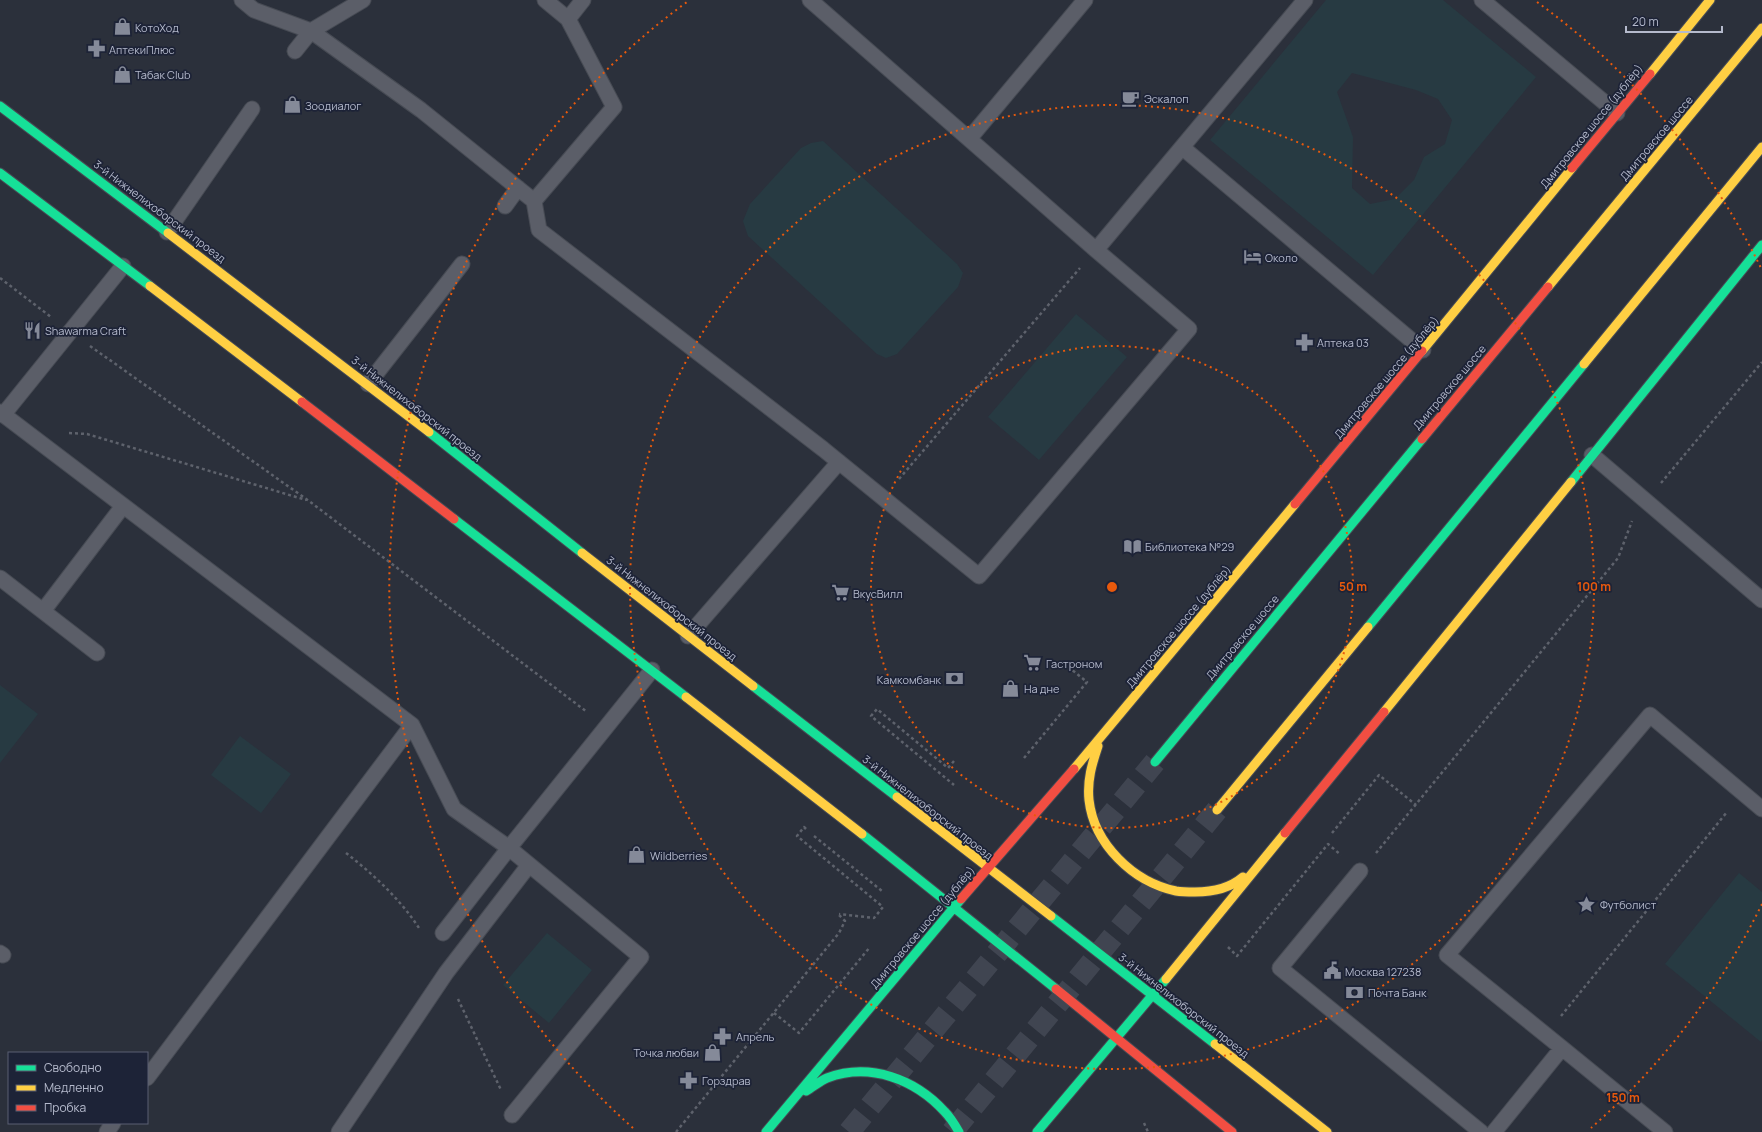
<svg xmlns="http://www.w3.org/2000/svg" width="1762" height="1132" font-family="Manrope,sans-serif">
  <rect width="100%" height="100%" fill="#2b303b"/>
  <!-- green -->
  <path fill="#273a42" fill-rule="evenodd" d="M1326,0H1443L1536,77L1373,275L1210,140ZM1352,73L1416,90L1438,99L1452,120L1445,144L1424,157L1414,180L1395,199L1370,204L1352,188L1353,137L1337,92Z
    M823,141L957,264L963,273L958,287L897,354L886,358L877,354L748,236L743,221L750,204L801,148L811,143Z
    M1076,314L1127,357L1039,460L988,417Z
    M0,685L38,714L0,763Z
    M240,736L291,774L261,813L211,775Z
    M1739,873L1762,892V1040L1761,1042L1665,964Z
    M547,933L592,970L549,1023L503,985Z"/>
  <g fill="none" stroke-linecap="round" stroke-linejoin="round">
    <!-- primary-tunnel -->
    <path stroke="#404551" stroke-width="22" stroke-dasharray="22 11" stroke-linecap="butt" d="M849,1132L1155,762
      M952,1132L1217,810"/>
    <defs>
      <path id="lane" d="M242,0L254,10L311,31L421,110L534,201L539,230L823,449L979,576L1189,329L1096,250L810,0
        M545,0L568,19L583,0
        M1482,0L1617,113
        M295,51L311,31L363,0
        M969,139L1085,0
        M1183,148L1423,350
        M534,201L614,107L568,19
        M505,206L518,188
        M167,232L252,109
        M1096,250L1305,0
        M368,384L462,264
        M0,412L412,725L454,809L509,848L641,957L512,1115
        M3,415L123,266
        M1592,455L1762,600
        M0,578L97,653
        M43,611L123,506
        M688,636L839,462
        M1360,871L1280,968L1481,1132
        M443,933L509,848L652,670
        M0,953L3,955
        M1562,1048L1447,955L1650,715L1762,809
        M147,1078L412,725
        M107,1132L113,1123
        M339,1132L446,973L529,865
        M1494,1132L1562,1048L1665,1132"/>
      <path id="fast" d="M0,106L168,233
        M0,173L150,286
        M429,432L582,553
        M1571,482L1762,245
        M454,519L686,697
        M1368,627L1584,364
        M753,686L897,797
        M1155,762L1422,439
        M862,834L1056,989
        M1051,916L1215,1044
        M806,1091C813,1087 820,1081 827,1078C870,1062 915,1079 945,1112C951,1118 955,1125 959,1132
        M766,1132L961,899
        M1037,1132L1166,979"/>
      <path id="slow" d="M1650,74L1710,0
        M168,233L429,432
        M150,286L302,402
        M1548,287L1762,28
        M1422,351L1572,168
        M1584,364L1762,147
        M582,553L753,686
        M686,697L862,834
        M1384,712L1571,482
        M1098,746C1092,764 1087,780 1089,800C1094,844 1133,882 1176,891C1182,892 1189,892 1195,892C1213,892 1229,889 1243,877
        M1074,769L1295,504
        M897,797L1051,916
        M1217,810L1368,627
        M1166,979L1285,833
        M1215,1044L1327,1132"/>
      <path id="jam" d="M1572,168L1650,74
        M302,402L454,519
        M1422,439L1548,287
        M1295,504L1422,351
        M1285,833L1384,712
        M961,899L1074,769
        M1056,989L1232,1132"/>
    </defs>
    <!-- lane casing -->
    <use href="#lane" stroke="#474b54" stroke-width="17"/>
    <!-- fast casing -->
    <use href="#fast" stroke="#474b54" stroke-width="11"/>
    <!-- slow casing -->
    <use href="#slow" stroke="#474b54" stroke-width="11"/>
    <!-- jam casing -->
    <use href="#jam" stroke="#474b54" stroke-width="11"/>
    <!-- path -->
    <path stroke="#5e626c" stroke-width="2.5" stroke-dasharray="3 3" stroke-linecap="butt" d="M0,278L51,317
      M90,346L309,501L587,712
      M69,433L87,434L306,500
      M899,479L1080,268
      M1661,483L1762,362
      M1024,758L1087,682L1061,661
      M954,761L948,768L877,709L871,716L954,785
      M806,829L804,827L797,836L883,907L874,918L839,914
      M1332,833L1379,775L1416,805
      M814,836L882,891
      M346,853C373,874 400,899 419,928
      M1376,853L1618,558L1632,521
      M1228,947L1237,956L1328,844L1341,855
      M458,999L501,1090
      M774,1013L799,1033L870,947
      M1561,1016L1727,812
      M1144,1123L1148,1132
      M676,1132L839,933L845,921L838,914"/>
    <!-- lane -->
    <use href="#lane" stroke="#5b5e68" stroke-width="15"/>
    <!-- fast -->
    <use href="#fast" stroke="#16e098" stroke-width="9"/>
    <!-- slow -->
    <use href="#slow" stroke="#ffcf43" stroke-width="9"/>
    <!-- jam -->
    <use href="#jam" stroke="#f24e42" stroke-width="9"/>
  </g>
  <!-- distance rings -->
  <g fill="none" stroke="#e8590c" stroke-width="2" stroke-dasharray="2 4">
    <circle cx="1112" cy="587" r="241"/>
    <circle cx="1112" cy="587" r="482"/>
    <path d="M1762 904A723 723 0 0 1 1591 1128M633 1128A723 723 0 0 1 687 2M1537 2A723 723 0 0 1 1762 270"/>
  </g>
  <!-- icons -->
  <defs>
    <symbol id="shop-bare" viewBox="-9 -9 18 18"><path d="M-5-2.5h2.3a2.7 3.5 0 0 1 5.4 0H5L5.5 6h-11ZM-1.5-2.5h3a1.5 2.3 0 0 0-3 0Z" fill="#858a99" stroke="#1d2337" stroke-width="2.5" paint-order="stroke"/></symbol>
    <symbol id="pharmacy-bare" viewBox="-9 -9 18 18"><path d="M-2-6h4v4h4v4h-4v4h-4v-4h-4v-4h4Z" fill="#858a99" stroke="#1d2337" stroke-width="2.5" paint-order="stroke"/></symbol>
    <symbol id="cafe-bare" viewBox="-9 -9 18 18"><path d="M-5.5-4.5H6V0H3Q3 3.5 0 3.5H-2.5Q-5.5 3.5-5.5 0ZM3-3.2v2h1.7v-2ZM-6 4.5H4V6H-6Z" fill="#858a99" stroke="#1d2337" stroke-width="2.5" paint-order="stroke"/></symbol>
    <symbol id="hotel-bare" viewBox="-9 -9 18 18"><path d="M-6-4.5h1.5V1H6V5H4.5V3h-9V5H-6ZM-4 0a1.8 1.8 0 1 1 3.6 0ZM.5 0V-2.5h3Q6-2.5 6 0Z" fill="#858a99" stroke="#1d2337" stroke-width="2.5" paint-order="stroke"/></symbol>
    <symbol id="restaurant-bare" viewBox="-9 -9 18 18"><path d="M-5-6h1v4h1v-4h1v4h1v-4h1v5L-1.5 .5V6h-2V.5L-5-1ZM5-6V6H3V1.5H1.5Q1.5-4 5-6Z" fill="#858a99" stroke="#1d2337" stroke-width="2.5" paint-order="stroke"/></symbol>
    <symbol id="library-bare" viewBox="-9 -9 18 18"><path d="M-6-4Q-3-5.5-.7-3.5V5Q-3 3-6 4ZM6-4Q3-5.5 .7-3.5V5Q3 3 6 4Z" fill="#858a99" stroke="#1d2337" stroke-width="2.5" paint-order="stroke"/></symbol>
    <symbol id="supermarket-bare" viewBox="-9 -9 18 18"><path d="M-6-5.5h2.5l.6 2H6L4.5 2H-2.5L-4.4-4H-6ZM-1.5 3.2a1.3 1.3 0 1 0 .1 0ZM3 3.2a1.3 1.3 0 1 0 .1 0Z" fill="#858a99" stroke="#1d2337" stroke-width="2.5" paint-order="stroke"/></symbol>
    <symbol id="bank-bare" viewBox="-9 -9 18 18"><path d="M-6-4H6V4H-6ZM0-2.3a2.3 2.3 0 1 0 0 4.6a2.3 2.3 0 1 0 0-4.6Z" fill="#858a99" stroke="#1d2337" stroke-width="2.5" paint-order="stroke"/></symbol>
    <symbol id="sight-bare" viewBox="-9 -9 18 18"><path d="M0-6L1.8-2.2L6-1.7L2.9 1.2L3.7 5.4L0 3.3L-3.7 5.4L-2.9 1.2L-6-1.7L-1.8-2.2Z" fill="#858a99" stroke="#1d2337" stroke-width="2.5" paint-order="stroke"/></symbol>
    <symbol id="civic-bare" viewBox="-9 -9 18 18"><path d="M-.6-6.5H3V-4.5H.6V-3L4-1V1h2V6H-6V1h2V-1L-.6-3ZM-1.2 2.5V6h2.4V2.5Z" fill="#858a99" stroke="#1d2337" stroke-width="2.5" paint-order="stroke"/></symbol>
  </defs>
  <g fill-rule="evenodd">
    <use href="#shop-bare" x="110" y="14" width="25" height="25"/>
    <use href="#pharmacy-bare" x="84" y="36" width="25" height="25"/>
    <use href="#shop-bare" x="110" y="62" width="25" height="25"/>
    <use href="#cafe-bare" x="1118" y="86" width="25" height="25"/>
    <use href="#shop-bare" x="280" y="92" width="25" height="25"/>
    <use href="#hotel-bare" x="1240" y="244" width="25" height="25"/>
    <use href="#restaurant-bare" x="20" y="318" width="25" height="25"/>
    <use href="#pharmacy-bare" x="1292" y="330" width="25" height="25"/>
    <use href="#library-bare" x="1120" y="534" width="25" height="25"/>
    <use href="#supermarket-bare" x="828" y="580" width="25" height="25"/>
    <use href="#supermarket-bare" x="1020" y="650" width="25" height="25"/>
    <use href="#bank-bare" x="942" y="666" width="25" height="25"/>
    <use href="#shop-bare" x="998" y="676" width="25" height="25"/>
    <use href="#shop-bare" x="624" y="842" width="25" height="25"/>
    <use href="#sight-bare" x="1574" y="892" width="25" height="25"/>
    <use href="#civic-bare" x="1320" y="958" width="25" height="25"/>
    <use href="#bank-bare" x="1342" y="980" width="25" height="25"/>
    <use href="#pharmacy-bare" x="710" y="1024" width="25" height="25"/>
    <use href="#shop-bare" x="700" y="1040" width="25" height="25"/>
    <use href="#pharmacy-bare" x="676" y="1068" width="25" height="25"/>
  </g>
  <g text-anchor="middle" dominant-baseline="central" stroke-width="3.5" stroke-linejoin="round" paint-order="stroke">
    <!-- poi labels -->
    <g font-size="11" fill="#b5bacc" stroke="#1d2337" text-anchor="start">
      <text x="135" y="27">КотоХод</text>
      <text x="109" y="49">АптекиПлюс</text>
      <text x="135" y="74">Табак Club</text>
      <text x="1144" y="98">Эскалоп</text>
      <text x="305" y="105">Зоодиалог</text>
      <text x="1265" y="257">Около</text>
      <text x="45" y="330">Shawarma Craft</text>
      <text x="1317" y="342">Аптека 03</text>
      <text x="1145" y="546">Библиотека №29</text>
      <text x="853" y="593">ВкусВилл</text>
      <text x="1046" y="663">Гастроном</text>
      <text x="941" y="679" text-anchor="end">Камкомбанк</text>
      <text x="1024" y="688">На дне</text>
      <text x="650" y="855">Wildberries</text>
      <text x="1600" y="904">Футболист</text>
      <text x="1345" y="971">Москва 127238</text>
      <text x="1368" y="992">Почта Банк</text>
      <text x="736" y="1036">Апрель</text>
      <text x="699" y="1052" text-anchor="end">Точка любви</text>
      <text x="702" y="1080">Горздрав</text>
    </g>
    <!-- street labels -->
    <g font-size="11" fill="#b5bacc" stroke="#1d2337">
      <text transform="translate(1591 126) rotate(-51)">Дмитровское шоссе (дублёр)</text>
      <text transform="translate(1656 138) rotate(-50)">Дмитровское шоссе</text>
      <text transform="translate(160 211) rotate(37)">3-й Нижнелихоборский проезд</text>
      <text transform="translate(1386 377) rotate(-50)">Дмитровское шоссе (дублёр)</text>
      <text transform="translate(1449 387) rotate(-50)">Дмитровское шоссе</text>
      <text transform="translate(417 408) rotate(38)">3-й Нижнелихоборский проезд</text>
      <text transform="translate(672 608) rotate(38)">3-й Нижнелихоборский проезд</text>
      <text transform="translate(1178 626) rotate(-50)">Дмитровское шоссе (дублёр)</text>
      <text transform="translate(1242 637) rotate(-50)">Дмитровское шоссе</text>
      <text transform="translate(928 807) rotate(38)">3-й Нижнелихоборский проезд</text>
      <text transform="translate(922 927) rotate(-50)">Дмитровское шоссе (дублёр)</text>
      <text transform="translate(1184 1005) rotate(38)">3-й Нижнелихоборский проезд</text>
    </g>
  </g>
  <circle cx="1112" cy="587" r="6" fill="#e8590c" stroke="#1d2337" stroke-width="2"/>
  <g font-size="12" text-anchor="middle" font-weight="bold" fill="#e8590c" stroke="#1d2337" stroke-width="3.5" stroke-linejoin="round" paint-order="stroke">
    <text x="1353" y="591">50 m</text>
    <text x="1594" y="591">100 m</text>
    <text x="1623" y="1102">150 m</text>
  </g>
  <!-- legend -->
  <rect x="8" y="1052" width="140" height="72" fill="#1d2337" stroke="#5a5f73"/>
  <rect x="16" y="1065" width="20" height="6" fill="#16e098" stroke="#5a5f73"/>
  <text x="44" y="1072" font-size="12" fill="#b5bacc">Свободно</text>
  <rect x="16" y="1085" width="20" height="6" fill="#ffcf43" stroke="#5a5f73"/>
  <text x="44" y="1092" font-size="12" fill="#b5bacc">Медленно</text>
  <rect x="16" y="1105" width="20" height="6" fill="#f24e42" stroke="#5a5f73"/>
  <text x="44" y="1112" font-size="12" fill="#b5bacc">Пробка</text>
  <!-- scale -->
  <path d="M1626 26v6h96v-6" fill="none" stroke="#b5bacc" stroke-width="2"/>
  <text x="1632" y="26" font-size="12" fill="#b5bacc" stroke="#1d2337" stroke-width="3" paint-order="stroke">20 m</text>
</svg>
